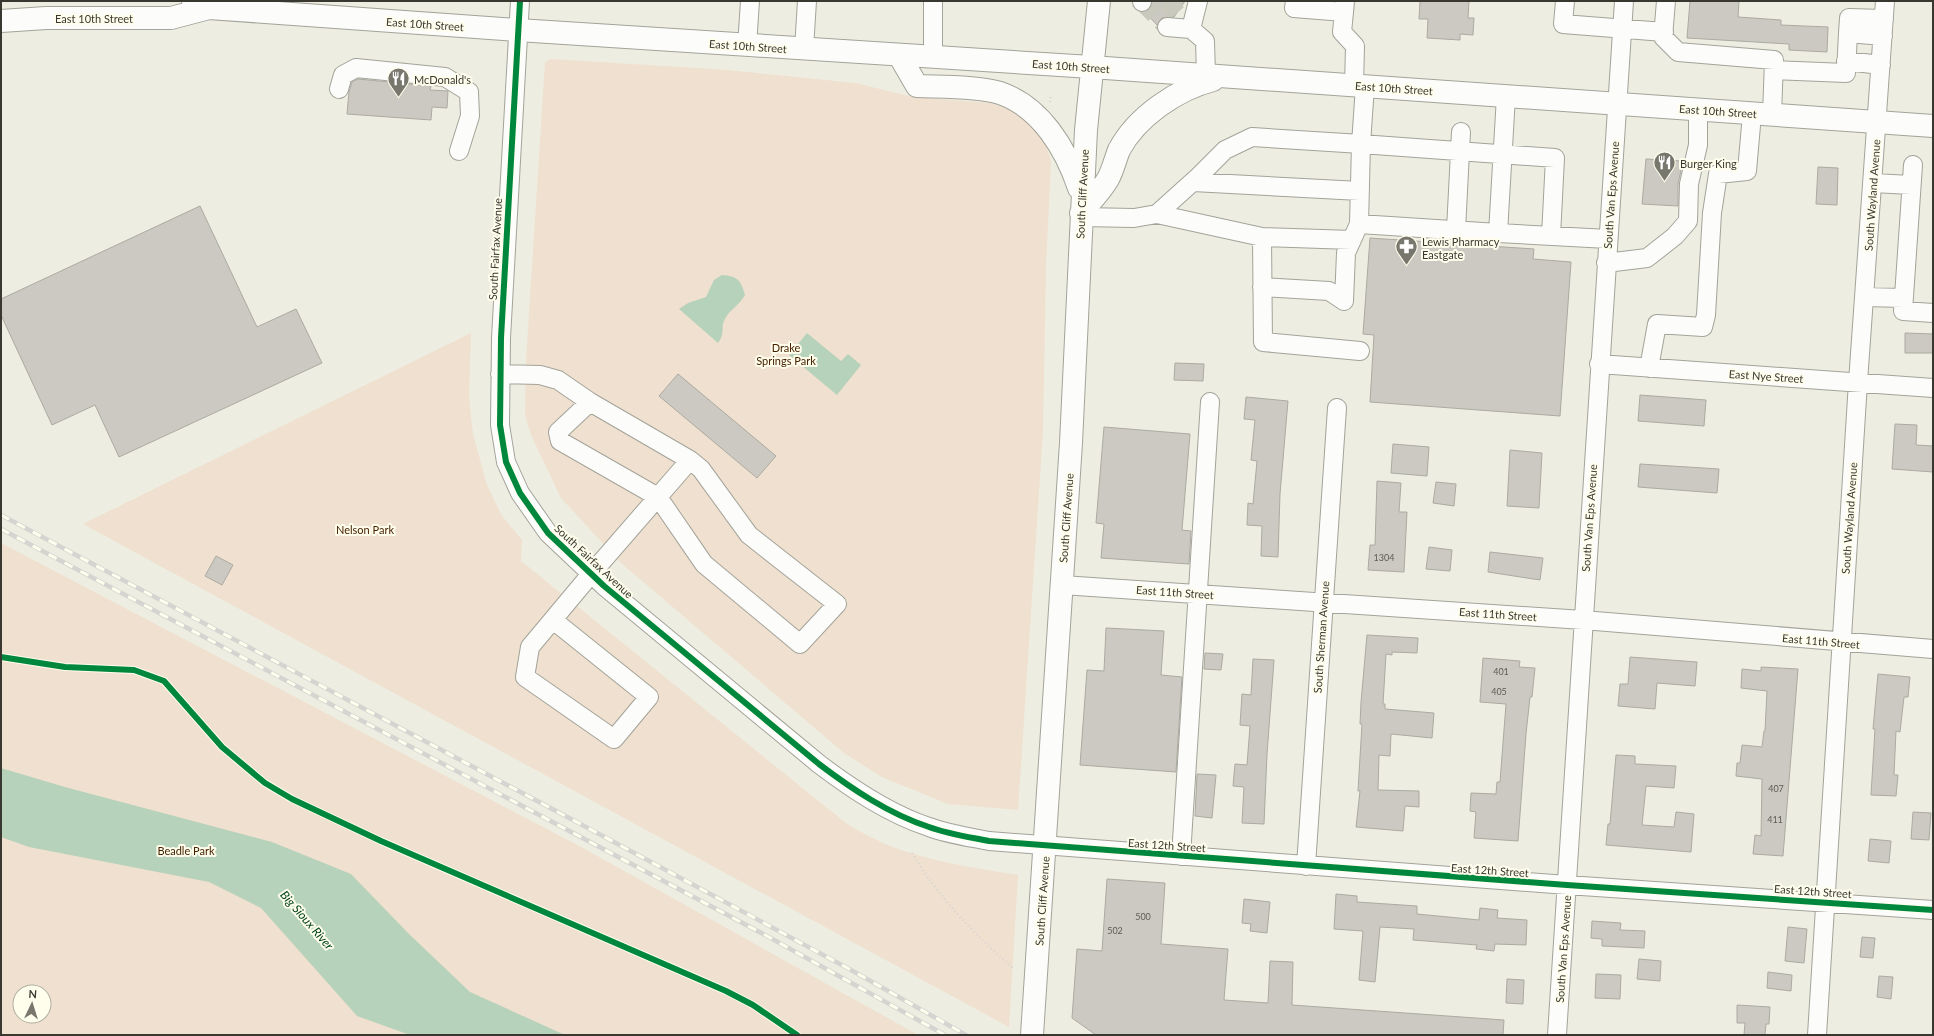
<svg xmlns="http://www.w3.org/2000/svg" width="1934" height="1036" font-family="Lato,sans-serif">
  <rect width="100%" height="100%" fill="#edede1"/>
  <!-- green -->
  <path fill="#f0e0cf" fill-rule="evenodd" d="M551,59L728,70L855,83L913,97L990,103L1007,108L1020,114L1045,141L1051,161L1046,266L1043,431L1018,810L948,804L882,777L844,753L621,563L561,498L531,435L525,415L526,361L545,62Z
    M471,333L469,399L473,434L487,485L502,516L522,540L521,561L847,824C859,831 872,838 885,844C927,861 973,868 1018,875L1009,1027L83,524Z
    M1,543L583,848L918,1035H1ZM20,992H44V1016H20Z"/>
  <!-- water -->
  <path fill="#b7d2ba" d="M722,275C737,276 741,280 745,295C739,306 730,309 725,319C720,327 726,332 718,343L679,309L688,303L706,297L714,280Z
    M807,333L841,361L848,354L861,365L837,395L789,355Z
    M1,768L65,787L272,842L351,874L409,934L470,992L565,1035H410L357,1016L261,908L209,882L29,847L1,837Z"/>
  <!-- building -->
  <path fill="#cbc9c1" stroke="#acaaa1" d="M1152,1H1185L1174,17L1162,18L1157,25L1145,12L1151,8Z
    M1420,1H1469L1468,18H1474L1473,35L1460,34V40L1427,38L1428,19H1419Z
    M1690,1H1739L1738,17L1781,20V25L1828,27L1827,52L1789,50V44L1687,38Z
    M358,79L431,86L430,90L448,91L447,108L432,107L431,120L347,114L349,92L352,82Z
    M1646,159L1683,161L1678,184V206L1642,204Z
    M1818,167L1838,168L1837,205L1816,204Z
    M200,206L257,327L296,309L322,363L119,457L95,405L52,425L1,315V299Z
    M1370,238L1534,249L1533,259L1571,262L1560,416L1370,402L1374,335L1363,334Z
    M1905,333L1933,334V353H1905Z
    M1175,363L1204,364L1203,381L1174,380Z
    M678,374L776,456L757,478L659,396Z
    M1640,395L1706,400L1704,426L1638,421Z
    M1246,397L1288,401L1280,494L1278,557L1261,556L1262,526L1247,525L1248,503L1253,504L1257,461L1251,460L1255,420L1244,419Z
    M1895,424L1917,425L1916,445L1933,446V472L1892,469Z
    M1104,427L1190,434L1182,530L1191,531L1189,564L1101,558L1104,524L1096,523Z
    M1393,444L1429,447L1427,476L1391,473Z
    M1510,450L1542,453L1539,508L1507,506Z
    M1640,464L1719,469L1717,493L1638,487Z
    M1377,481L1401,483L1399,512H1407L1404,572L1368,570L1370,545H1375Z
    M1436,482L1456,484L1454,506L1433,503Z
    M1429,547L1452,550L1450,571L1426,569Z
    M1490,552L1543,558L1540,580L1488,572Z
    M216,556L233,565L222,585L205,576Z
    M1106,628L1164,631L1161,675L1182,677L1176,772L1080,765L1087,670L1104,671Z
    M1367,635L1418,638L1417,653L1392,652V655L1386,654L1383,704H1385V709L1434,713L1432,738L1391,734L1390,756L1379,755L1378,790L1419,791V807L1405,806L1403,831L1356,827L1360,791H1358L1362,724H1360L1361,702Z
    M1205,653L1223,654L1221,670L1204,669Z
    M1630,657L1697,662L1695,686L1657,683L1655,709L1618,706L1620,684H1628Z
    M1483,658L1520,661L1519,667L1535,668L1532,697H1530L1526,734L1518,841L1474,838L1476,812L1470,811L1471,793L1496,794L1497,782H1500L1506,704L1480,702Z
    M1253,659L1274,660L1267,754L1264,824L1242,823L1244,787L1233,786L1235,764L1247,765L1250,726L1240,725L1242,694L1251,695Z
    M1761,667L1798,669L1783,856L1753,854L1755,835L1761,836L1762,779L1736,776L1737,763H1740L1742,745L1762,747L1764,731H1765L1767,691L1741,688L1742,669L1761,671Z
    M1878,674L1910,677L1908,697H1904L1900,732L1896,731L1894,775H1898L1896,796L1871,795L1875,729H1873Z
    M1616,755L1635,756V764L1676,766L1674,788L1646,786L1642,825L1674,827L1676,812L1694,814L1691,852L1606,845L1608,824H1610Z
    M1197,774L1216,775L1212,818L1195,816Z
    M1913,812L1931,813L1929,840L1911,839Z
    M1870,839L1891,841L1889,863L1868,861Z
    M1107,879L1165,883L1161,944L1228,949L1224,1000L1268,1003L1270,961L1293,962L1292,1005L1504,1020L1503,1035H1096L1072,1018L1077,949L1102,951Z
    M1336,894L1357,896V902L1417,906V914L1479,920L1480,908L1498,910L1497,918L1527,920L1526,945L1495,944L1494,951L1476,949L1477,945L1413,940L1414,929L1380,927L1375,982L1359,980L1363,931L1334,929Z
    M1244,899L1270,902L1267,933L1250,931L1251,924L1242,923Z
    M1592,921L1621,923L1620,930L1645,931L1644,948L1602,946V939L1591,938Z
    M1788,927L1807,929L1804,963L1785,961Z
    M1862,937L1875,938L1873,958L1860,957Z
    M1639,959L1661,961L1660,981L1637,979Z
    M1768,972L1792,975L1791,991L1767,988Z
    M1596,974L1621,975L1620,999L1595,998Z
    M1879,976L1893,977L1891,999L1877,997Z
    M1507,979L1524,980L1523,1004L1506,1003Z
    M1737,1005L1770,1007L1769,1024H1766L1765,1035H1744L1745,1023H1737Z"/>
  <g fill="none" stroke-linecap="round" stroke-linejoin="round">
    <!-- minor-tunnel -->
    <path stroke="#c9c9be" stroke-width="18" stroke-dasharray="18 9" stroke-linecap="butt" d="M1167,1L1177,13
      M1142,2L1167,27"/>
    <defs>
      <path id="minor" d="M520,1L501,338L500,425L506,462L520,493L548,533L604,586L819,764C852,789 889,814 929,827C948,834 969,837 989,841L1567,885L1933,910
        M1142,1V2
        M1198,1L1191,29L1205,41L1206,75
        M1295,1L1294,8L1344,12L1345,1
        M1565,1L1563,24L1664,32
        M1666,1L1663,37L1678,52L1774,60L1772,115
        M1344,12L1342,32L1355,46L1354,86
        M1167,27L1191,29
        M1848,33L1849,18L1884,19
        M747,46L750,1
        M804,49L807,1
        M933,57V1
        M1846,61L1881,65
        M1774,70L1846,73L1848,33L1883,36
        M339,89L343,75L356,68L445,77L469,92L470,116L459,151
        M1506,96L1498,233L1608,239
        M1913,165L1903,311L1933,313
        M1193,182L1360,191
        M1873,183L1911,185
        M1157,214L1262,237L1352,240
        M1081,217L1134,218L1157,214L1197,178L1225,150L1252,137L1361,144L1365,86
        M1359,224L1498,233
        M1456,230L1461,132
        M1262,237L1263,342L1360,351
        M1606,263L1647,258L1675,236L1688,221L1689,184L1698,145V110
        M1262,287L1329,291L1344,301
        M1864,297L1904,298
        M1344,301L1346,253L1359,224L1361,144L1555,158L1551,236
        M1599,364L1933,388
        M1649,368L1657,324L1703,327L1706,315L1712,213L1718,174L1747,171L1752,114
        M500,374L540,375L558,380L590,402L690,460L701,469L749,535L837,604L800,644L704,564L658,497L560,441L558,432L590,402
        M1062,585L1583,620L1933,649
        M553,620L649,697L614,739L525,677L530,647L591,574L690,460
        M1181,856L1210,402
        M1306,866L1337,408
        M1557,1035L1624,1
        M1817,1035L1858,382L1885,1"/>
      <path id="major" d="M193,1L209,8L518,30L1091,67L1933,126
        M1,21L46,18H171L209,8
        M899,55L917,86C941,87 978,86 1000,93C1041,107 1066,149 1079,188
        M1081,213C1090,202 1101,191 1108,179C1113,170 1115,160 1119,150C1137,116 1178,89 1213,80
        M1032,1035L1071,443L1086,130L1099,1"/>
    </defs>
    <!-- minor casing -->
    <use href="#minor" stroke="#a3a39a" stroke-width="20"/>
    <!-- major casing -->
    <use href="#major" stroke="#a3a39a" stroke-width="24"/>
    <!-- path -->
    <path stroke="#d5d5d2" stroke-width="2.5" stroke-dasharray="1 3" stroke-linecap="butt" d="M1050,102L1051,96
      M912,853C939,898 974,934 1013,968"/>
    <!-- minor -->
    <use href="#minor" stroke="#fcfcfa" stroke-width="18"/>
    <!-- major -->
    <use href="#major" stroke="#fcfcfa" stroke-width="22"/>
    <defs>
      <path id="rail" d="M1,515L601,835L851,970L966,1035
        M1,529L767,936L945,1035"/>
    </defs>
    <!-- rail casing -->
    <use href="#rail" stroke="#d4d4d1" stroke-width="4.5"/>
    <!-- rail -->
    <use href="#rail" stroke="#fffeed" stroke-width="3" stroke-dasharray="9" stroke-linecap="butt"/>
    <defs>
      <path id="cycleway" d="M520,1L501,338L500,425L506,462L520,493L548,533L604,586L819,764C852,789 889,814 929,827C948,834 969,837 989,841L1567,885L1933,910
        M1,657L65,667L134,670L164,681L222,747L265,783L292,799L381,841L726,991L753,1005L797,1035"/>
    </defs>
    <!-- cycleway casing -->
    <use href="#cycleway" stroke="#fffeed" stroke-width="8"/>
    <!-- cycleway -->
    <use href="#cycleway" stroke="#00873e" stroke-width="6"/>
  </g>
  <!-- icons -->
  <defs>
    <symbol id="restaurant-pin" viewBox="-11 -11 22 30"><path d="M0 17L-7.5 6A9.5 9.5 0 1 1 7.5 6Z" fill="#77776e" stroke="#fffeed"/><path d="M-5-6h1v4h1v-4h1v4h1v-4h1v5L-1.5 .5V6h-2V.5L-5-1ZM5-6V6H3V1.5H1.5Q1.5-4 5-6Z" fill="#fff"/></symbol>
    <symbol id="pharmacy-pin" viewBox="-11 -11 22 30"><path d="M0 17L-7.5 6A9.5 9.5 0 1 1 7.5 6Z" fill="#77776e" stroke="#fffeed"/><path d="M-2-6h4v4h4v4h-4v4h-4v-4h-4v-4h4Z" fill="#fff"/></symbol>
  </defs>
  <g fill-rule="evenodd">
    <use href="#restaurant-pin" x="386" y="66" width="25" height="34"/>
    <use href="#restaurant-pin" x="1652" y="150" width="25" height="34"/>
    <use href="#pharmacy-pin" x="1394" y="234" width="25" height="34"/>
  </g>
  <g text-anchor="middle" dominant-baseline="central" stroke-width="4" stroke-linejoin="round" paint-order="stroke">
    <!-- number labels -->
    <g font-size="9" fill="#5d5c54">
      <text x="1384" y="557">1304</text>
      <text x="1501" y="671">401</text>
      <text x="1499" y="691">405</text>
      <text x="1776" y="788">407</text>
      <text x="1775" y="819">411</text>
      <text x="1143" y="916">500</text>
      <text x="1115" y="930">502</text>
    </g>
    <!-- street labels -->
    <g font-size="11" fill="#383830" stroke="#fffeed">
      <text x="94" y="18">East 10th Street</text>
      <text transform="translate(425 24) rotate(4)">East 10th Street</text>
      <text transform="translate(748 46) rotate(4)">East 10th Street</text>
      <text transform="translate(1071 66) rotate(4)">East 10th Street</text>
      <text transform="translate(1394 88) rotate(4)">East 10th Street</text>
      <text transform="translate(1718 111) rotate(4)">East 10th Street</text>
      <text transform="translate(1082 194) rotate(-87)">South Cliff Avenue</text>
      <text transform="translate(1611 195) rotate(-86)">South Van Eps Avenue</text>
      <text transform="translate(1872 195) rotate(-86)">South Wayland Avenue</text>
      <text transform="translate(495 249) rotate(-87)">South Fairfax Avenue</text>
      <text transform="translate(1766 376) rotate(4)">East Nye Street</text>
      <text transform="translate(1066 518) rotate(-86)">South Cliff Avenue</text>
      <text transform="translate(1589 518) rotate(-86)">South Van Eps Avenue</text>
      <text transform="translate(1849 518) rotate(-86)">South Wayland Avenue</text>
      <text transform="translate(594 561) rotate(43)">South Fairfax Avenue</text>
      <text transform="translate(1175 592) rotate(4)">East 11th Street</text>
      <text transform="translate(1498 614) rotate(4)">East 11th Street</text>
      <text transform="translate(1321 637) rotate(-86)">South Sherman Avenue</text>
      <text transform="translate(1821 641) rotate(5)">East 11th Street</text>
      <text transform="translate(1167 845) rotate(4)">East 12th Street</text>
      <text transform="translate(1490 870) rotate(4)">East 12th Street</text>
      <text transform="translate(1813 891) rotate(4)">East 12th Street</text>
      <text transform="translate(1042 901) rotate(-86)">South Cliff Avenue</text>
      <text transform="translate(1563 949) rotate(-86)">South Van Eps Avenue</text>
    </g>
    <!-- poi labels -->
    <g font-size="11" fill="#383830" stroke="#fffeed" text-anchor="start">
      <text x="414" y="79">McDonald's</text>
      <text x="1680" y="163">Burger King</text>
      <text x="1422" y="241">Lewis Pharmacy<tspan x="1422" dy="13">Eastgate</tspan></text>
    </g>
    <!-- park labels -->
    <g font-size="11" fill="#462100" stroke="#fffeed">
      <text x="786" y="347">Drake<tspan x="786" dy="13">Springs Park</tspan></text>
      <text x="365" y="529">Nelson Park</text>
      <text x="186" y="850">Beadle Park</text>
    </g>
    <!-- water labels -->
    <g font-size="12" font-style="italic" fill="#00411b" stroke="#fffeed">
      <text transform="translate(307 920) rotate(49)">Big Sioux River</text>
    </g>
  </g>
  <!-- border -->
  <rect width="1934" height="1036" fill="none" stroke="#383830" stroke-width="4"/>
  <!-- north arrow -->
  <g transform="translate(32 1004) rotate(4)"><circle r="19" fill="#fffeed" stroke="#afafa1"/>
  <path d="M0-3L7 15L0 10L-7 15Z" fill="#77776e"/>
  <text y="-6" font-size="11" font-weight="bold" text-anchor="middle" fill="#383830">N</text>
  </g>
</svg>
